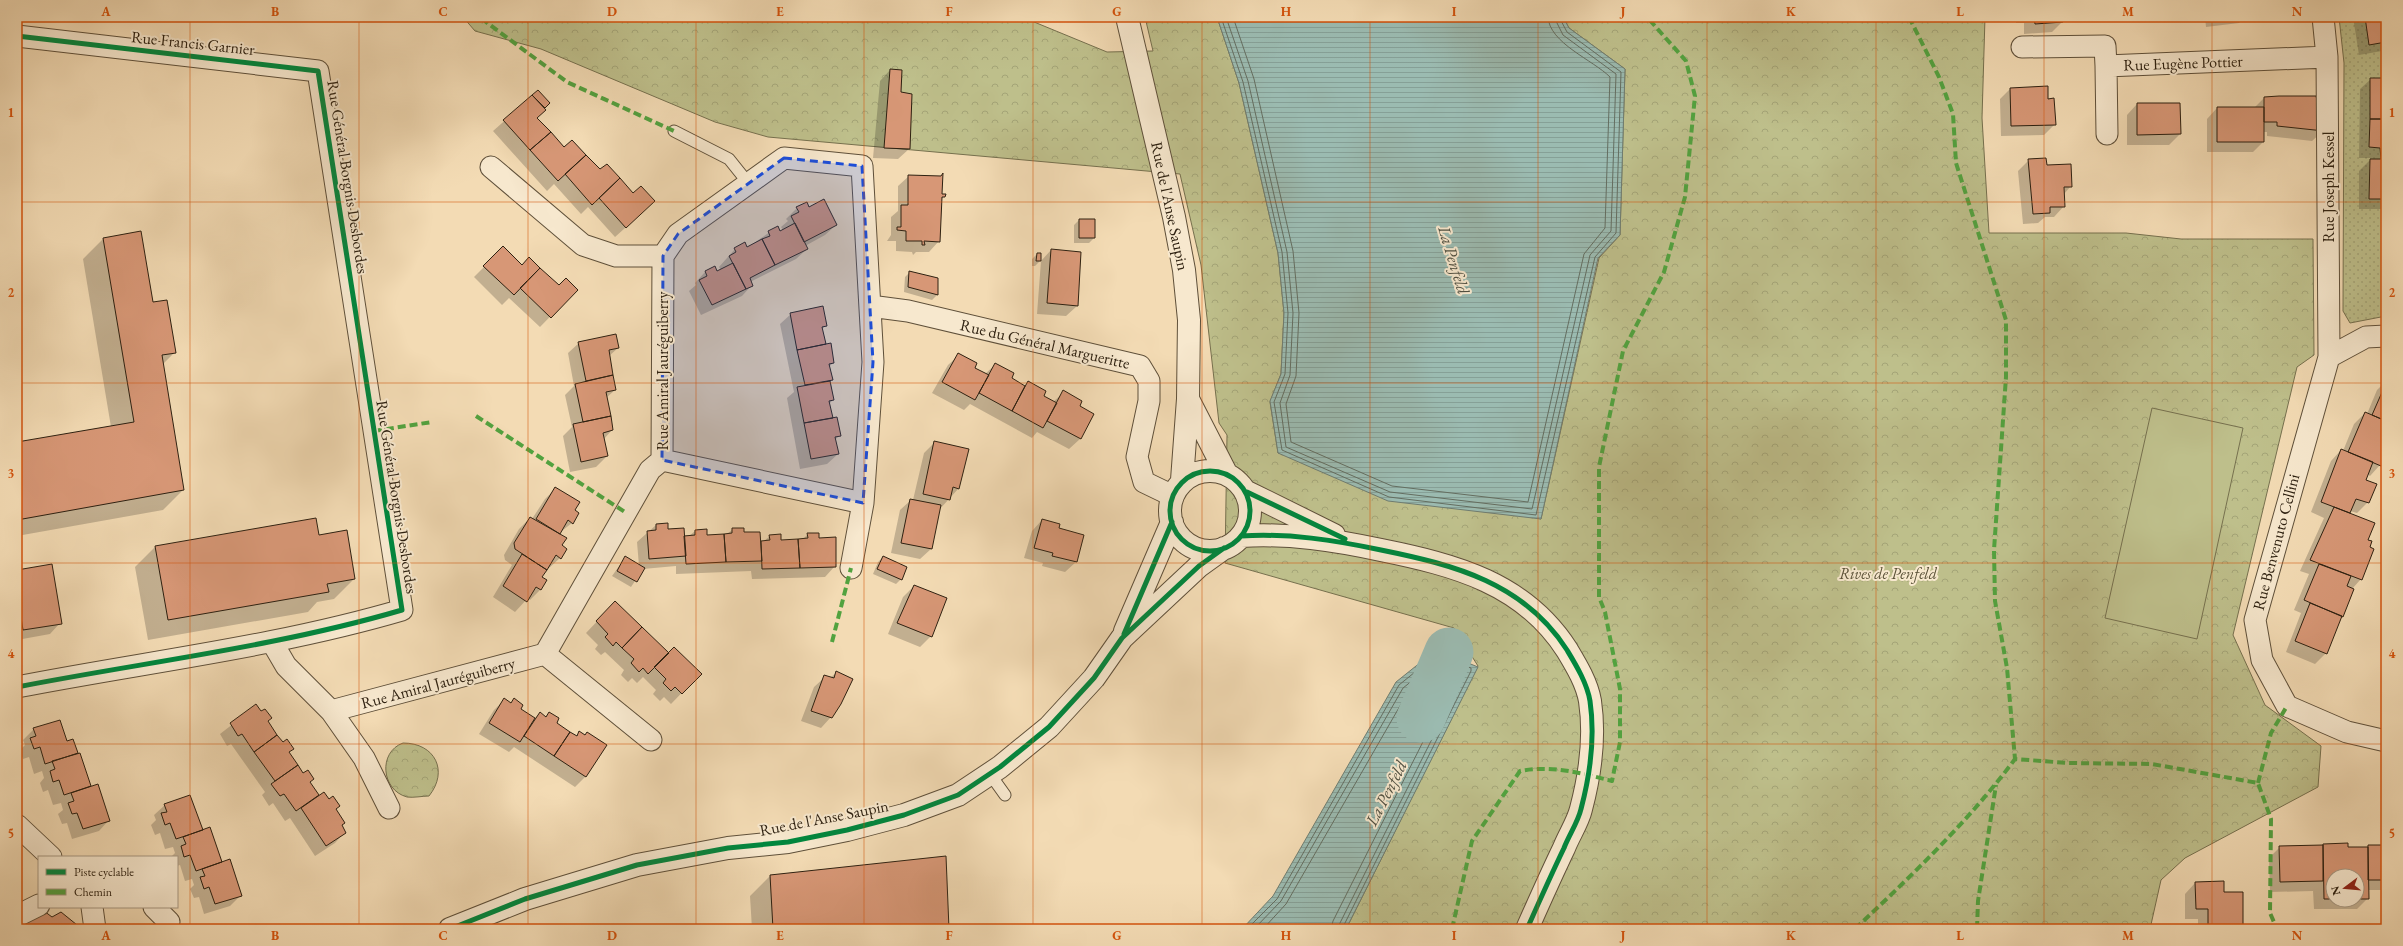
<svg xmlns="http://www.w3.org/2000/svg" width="2403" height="946" font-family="'EB Garamond',serif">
  <defs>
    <pattern id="grass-dots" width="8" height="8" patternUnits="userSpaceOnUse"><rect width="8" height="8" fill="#bebf8b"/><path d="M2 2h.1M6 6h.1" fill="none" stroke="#a4a477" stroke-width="1.8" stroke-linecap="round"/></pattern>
    <pattern id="forest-crowns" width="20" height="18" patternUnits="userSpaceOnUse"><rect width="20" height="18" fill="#bebf8b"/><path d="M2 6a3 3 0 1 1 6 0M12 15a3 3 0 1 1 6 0" fill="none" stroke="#a4a477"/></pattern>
    <pattern id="water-rules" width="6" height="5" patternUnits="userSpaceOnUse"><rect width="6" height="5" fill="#9bbbb1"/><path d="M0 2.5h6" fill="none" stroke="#86a097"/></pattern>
  </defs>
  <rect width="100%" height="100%" fill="#f3dbb4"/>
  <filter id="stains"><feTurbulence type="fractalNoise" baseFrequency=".005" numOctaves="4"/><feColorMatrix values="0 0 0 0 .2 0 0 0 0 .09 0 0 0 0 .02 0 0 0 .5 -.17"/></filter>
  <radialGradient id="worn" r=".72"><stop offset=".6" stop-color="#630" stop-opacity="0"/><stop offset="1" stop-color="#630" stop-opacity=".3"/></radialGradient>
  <!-- grass -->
  <path fill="url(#grass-dots)" stroke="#76704e" d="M2339,17H2386V316L2350,323L2343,311L2344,63Z"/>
  <!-- forest -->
  <path fill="url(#forest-crowns)" stroke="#76704e" d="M463,17H1022L1107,52L1153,51L1145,17H1217L1239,83L1278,253L1284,313L1281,374L1270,402L1278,453L1541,519L1599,258L1620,235L1625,69L1569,28L1563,17H1985L1982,118L1989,233H2126L2181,239H2313L2314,355L2297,367L2233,635L2265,705L2321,746L2318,787L2185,858L2161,880L2150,929H1346L1478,666L1454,628L1225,563L1227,435L1219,423L1201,265L1180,174L768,137L715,122L541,49L475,31Z
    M403,743C435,743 449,771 429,796C423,796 413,798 407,797C381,790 378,752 403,743Z"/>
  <!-- pitch -->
  <path fill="#bebf8b" stroke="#76704e" d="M2152,408L2243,428L2197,639L2105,618Z"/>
  <!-- water -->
  <path fill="url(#water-rules)" stroke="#6f7d71" d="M1217,17H1563L1569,28L1625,69L1620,235L1598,258L1541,519L1388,501L1278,453L1270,401L1281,374L1284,313L1278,253L1239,83Z
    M1436,650L1478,667L1346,929H1242L1273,896L1396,682Z"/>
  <!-- shadow -->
  <path fill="#0003" fill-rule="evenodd" d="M2016,17H2062V22L2052,32L2024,34V23H2016Z
    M2205,17H2244L2239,23L2206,27Z
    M2353,17H2386V47L2382,51L2359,55Z
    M890,70L900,93L909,149L898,159L873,158L880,81Z
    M2371,79H2386V209H2359V171L2370,160V158H2359L2360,89Z
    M2010,89L2047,100L2055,124L2044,135L2001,136L2000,99Z
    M538,91L549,103L536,118L564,148L600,171L643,212L615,237L588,207L581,214L554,184L547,191L493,131Z
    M2264,98L2323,131L2312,141L2267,136V132H2263V142L2253,152H2207V119L2217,108H2254Z
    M2137,104H2179L2180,134L2169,145H2127V115Z
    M2029,160L2046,166L2071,186L2064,194V206L2054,217H2045L2038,223L2023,224L2018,171Z
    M909,176L944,196L941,200L939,241L929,252H916L913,255L912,252L896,251V241H887L891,235V217L898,211V186Z
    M797,208H809L836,225L825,235L805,246L807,249L796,259L750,282L752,285L742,296L701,315L689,291L696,285L695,283L705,272L715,267L717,272L721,270L719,267L735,249L747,248L777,227L779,232L783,230L781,227L788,221L786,219Z
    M1079,220H1094V238L1089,243H1074V225Z
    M140,232L152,303L175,352L162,365L183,490L163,510L17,536V443L111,427L83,259L103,239Z
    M503,248L522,266L559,287L576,290L540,327L509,298L502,305L474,277Z
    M1051,250L1077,306L1066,316L1037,314L1041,261Z
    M1037,254H1040V261L1035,266H1032V259Z
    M910,272L937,295L932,300L904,292L905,277Z
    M791,314L826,325L822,329L825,345L833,363L829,367L833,400L829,404L832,419L839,436L835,440L838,454L827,464L800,469L787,398L794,392L780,324Z
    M579,343L618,348L609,356L615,390L606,398L612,430L604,439L607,456L596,467L570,472L563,436L572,427L565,395L574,386L568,353Z
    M959,355L974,368L985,374L996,364L1010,379L1024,386L1028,383L1042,396L1053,402L1064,392L1078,407L1092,414L1080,439L1069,449L1037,432L1032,438L970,404L964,410L932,393L948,365Z
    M2386,381V451L2380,465L2370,476L2367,474L2364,480L2368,502L2357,513L2350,511L2349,514L2367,541L2361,579L2352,589L2326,653L2315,664L2286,652L2301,613L2294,610L2309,574L2300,571L2324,518L2311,512L2331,461L2341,450L2343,451L2354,424L2365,413L2367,414L2377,390Z
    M935,442L959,488L939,510L931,549L920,559L891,553L900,510L911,500H913L924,453Z
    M556,488L573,510L572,523L558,534L560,558L549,568L547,567L541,577L546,581L540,590L530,600L527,599L515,612L493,597L512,565L505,560L504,555L519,529L530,518L532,519L545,499Z
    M1042,520L1057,528L1076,562L1065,572L1042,566L1043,563L1024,558L1032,531Z
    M656,525L683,537L689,536L695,531L706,536L727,534L733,529L760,542L764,541L770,536L780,541L802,540L808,534L818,539L835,566L825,577L752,579L751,571L676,574V566L643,569L631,587L612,576L625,558L639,566L637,542Z
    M318,536L354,579L334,599L317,602L308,612L148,640L135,567L155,547Z
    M883,557L901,579L896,584L873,574L878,562Z
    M17,571L60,623L50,634L17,640Z
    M914,586L931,636L920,647L888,634L903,597Z
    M605,613L669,654L700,674L671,704L664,697L660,701L653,694L656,690L643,677L637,683L632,678L628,682L621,675L624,670L605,652L601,655L595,649L598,645L586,633Z
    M837,672L831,717L821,728L801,721L814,687L825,677L830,678Z
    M504,700L510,704L514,700L520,709L534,719L540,713L545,717L549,713L555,723L576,736L580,733L584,736L587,733L586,776L575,787L514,747L509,752L479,734L494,710Z
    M256,706L282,743L292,749L288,753L303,774L313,779L309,783L319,797L335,810L345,832L335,843L315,856L290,818L285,821L273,803L269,806L262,795L265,792L231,744L227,746L220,734Z
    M34,729L67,743L73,741L91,788L109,820L99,831L72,839L67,823L62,824L58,814L63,810L61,803L53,805L48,790L43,792L40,783L44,778L42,771L34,774L29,757L23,759L20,750L25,745L23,740Z
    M165,805L202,831L241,895L230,906L204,914L199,897L194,898L190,889L194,885L192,879L185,881L180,865L177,866V857H171L175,853L173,847L165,849L160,833L155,835L151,825L156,820L154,815Z
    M2347,844V848L2386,846V890H2368V898L2357,909H2314L2313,891L2270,892L2269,858L2280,847ZM2333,876H2357V900H2333Z
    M770,876L948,929H752L750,896Z
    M2195,883L2224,893L2242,929H2198V919H2185V894Z
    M61,914L81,929H18L26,921L52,918Z"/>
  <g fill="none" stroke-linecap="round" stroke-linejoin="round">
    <!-- shore -->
    <path stroke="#646e61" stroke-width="1" d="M1221,17L1243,82L1282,252L1288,313L1285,374L1274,402L1282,450L1389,497L1536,515L1595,257L1616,233L1621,72L1567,32L1559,17
      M1226,17L1248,81L1287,252L1293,313L1290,375L1280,403L1286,447L1390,492L1532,509L1590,255L1611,231L1616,74L1563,35L1554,17
      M1233,17L1254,79L1293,251L1299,313L1296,376L1286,404L1291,442L1392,486L1528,502L1584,254L1605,228L1610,77C1593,60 1549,43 1548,17
      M1247,929L1277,899L1399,685L1436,655L1471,668V671L1342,929
      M1254,929L1281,901L1403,688L1437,661L1464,671L1465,673L1337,929
      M1263,929L1286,904L1408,692L1438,668L1455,674L1456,676L1333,921L1331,929"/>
    <!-- river -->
    <path stroke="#9bbbb1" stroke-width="49" d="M1421,718L1449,652"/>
  </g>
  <!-- building -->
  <path fill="#d79776" stroke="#2e2111" d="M2034,17H2063V22L2035,24Z
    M2365,17H2386V42L2369,45Z
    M890,69L902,70L901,92L912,94L910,149L884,148Z
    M2370,78H2386V119H2370Z
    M2048,86V99L2054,98L2056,125L2011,126L2010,88Z
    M538,90L550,103L545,108L532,95Z
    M532,95L546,110L537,118L551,132L530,150L503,120Z
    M2279,96H2316L2324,131L2277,126V122H2264V97Z
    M2137,103H2180L2181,134L2137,135Z
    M2217,107H2264V142H2217Z
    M2370,119H2386V159H2381L2380,148L2369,147Z
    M551,132L564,147L572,140L586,155L558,181L530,150Z
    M586,155L600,169L607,164L620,178L592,205L565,174Z
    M2046,158L2047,165L2071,164L2072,187H2064L2065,207H2050V213L2033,214L2028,159Z
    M2370,159H2386V199H2369Z
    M943,173L942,194H946L945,197H942L940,242L924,241L925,245H922V241H906V231L897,230V227H901V205H908V175L941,176Z
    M620,178L633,193L641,186L655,201L626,228L599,198Z
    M824,199L837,225L804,242L791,216L799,212L796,207L807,202L809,207Z
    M1079,219H1095V238H1079Z
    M795,223L808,249L775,265L762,239L770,236L768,231L778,226L780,231Z
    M141,231L153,302L167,300L176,353L162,355L184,490L17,520V442L134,422L103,238Z
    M762,239L775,265L750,278L753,286L746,289L729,256L736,252L734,248L745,242L747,247Z
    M503,246L522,265L529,257L540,268L514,295L483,266Z
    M1051,249L1081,252L1078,306L1047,303Z
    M1037,253H1041V261H1036Z
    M733,263L746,289L712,305L699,280L707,276L705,271L715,266L717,271Z
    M540,268L559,285L566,278L578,290L551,318L520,288Z
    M909,271L938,278V295L908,287Z
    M823,306L827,326L822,327L826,344L797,350L790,313Z
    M616,334L619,348L609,350L613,375L586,381L578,342Z
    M831,343L834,363L829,364L833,380L805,385L797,350Z
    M958,353L977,363L975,368L989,375L975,400L942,382Z
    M995,363L1014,373L1012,378L1025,386L1012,411L979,393Z
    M613,375L616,390L606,392L611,416L583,422L575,384Z
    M830,381L834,400L829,401L833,418L804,423L797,387Z
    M1028,381L1046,391L1044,396L1057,403L1043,428L1012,411Z
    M2386,383V421L2372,415Z
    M1063,390L1082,401L1080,406L1094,414L1081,439L1047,421Z
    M2365,412L2386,421V454L2381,466L2348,452Z
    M611,416L613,430L603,433L608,456L581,462L573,424Z
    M837,417L841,436L835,437L839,454L811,459L804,423Z
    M934,441L969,449L959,489L953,487L950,500L923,494Z
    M2341,449L2373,462L2366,480L2377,484L2369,503L2356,499L2350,513L2321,502Z
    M555,487L580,502L575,510L579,513L573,524L568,520L560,534L536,519Z
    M910,499L941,505L932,549L901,543Z
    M2334,507L2375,523L2368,540L2372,541L2370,547L2374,549L2362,580L2310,560Z
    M530,517L567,538L562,545L567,549L561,559L556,555L547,570L515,549L514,543Z
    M316,518L319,535L347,530L355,579L327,584L329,592L168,620L155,546Z
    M1042,519L1060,524L1059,528L1084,535L1077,562L1052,556L1053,553L1034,548Z
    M668,523V529L684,528L686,556L649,559L647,531L656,530V524Z
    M732,528H744V532H760L762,561L726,562L724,534L732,533Z
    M707,529V535L724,534L726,562L686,564L684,536L695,535V530Z
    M807,533H819V538L836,537V567L800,568L798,539L808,538Z
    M781,534V540L798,539L800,568L762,569L761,541L770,540L769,535Z
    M522,554L547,570L542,577L547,580L541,590L536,587L527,602L503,586Z
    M625,556L645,568L637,582L617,571Z
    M883,556L907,567L902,580L877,569Z
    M52,564L62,624L23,630L17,593V570Z
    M2319,564L2351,576L2347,586L2354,589L2343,617L2304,600Z
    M914,585L947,598L932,637L897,623Z
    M615,601L642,627L622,648L616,642L613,646L605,637L608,634L596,621Z
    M2310,603L2342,616L2327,654L2295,641Z
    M642,627L669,653L648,674L643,668L639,672L631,663L634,659L622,648Z
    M674,647L702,674L682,694L675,687L671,691L663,683L666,679L654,667Z
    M836,671L853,679L841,704L832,718L811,711L824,675L834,678Z
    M504,698L511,703L514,698L523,705L521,709L535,718L520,742L489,723Z
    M256,704L261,711L265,709L272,718L268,721L277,735L254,752L242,734L238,736L230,723Z
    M540,712L546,717L549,712L559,718L557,723L570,732L554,756L524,736Z
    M60,720L67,741L73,739L78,753L45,764L40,747L34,749L30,738L36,736L33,728Z
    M579,731L585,735L587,732L607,745L586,777L554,756L570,732L577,736Z
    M277,735L283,742L287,739L294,749L289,752L298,765L275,781L254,752Z
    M80,753L91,786L64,795L59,780L53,782L50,771L55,769L52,761Z
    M298,765L303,773L308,770L314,779L310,782L319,795L296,811L284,794L280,796L271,784Z
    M98,784L110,821L83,829L77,813L72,814L68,803L74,801L71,793Z
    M324,792L329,799L333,796L340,806L336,809L345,823L342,825L346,833L326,846L301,808Z
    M190,795L203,830L176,839L170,823L165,825L161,813L167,812L164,804Z
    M210,827L222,862L196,871L190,855L184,857L181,846L186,844L183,837Z
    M2348,843V847H2368L2369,899H2357V876H2333V899H2324L2323,844Z
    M2323,845V881L2280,882L2279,846Z
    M2368,845H2386V880H2368Z
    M946,856L949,929H773L770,875Z
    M230,859L242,896L215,904L209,887L204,889L200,877L205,876L202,869Z
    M2224,881V892H2243V929H2208V909H2196L2195,882Z
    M44,911L52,917L61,912L82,929H26V920Z"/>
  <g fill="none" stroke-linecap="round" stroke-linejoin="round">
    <defs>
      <path id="service" d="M674,131L729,159L749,184
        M990,774L1005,795"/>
      <path id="minor" d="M2323,17L2327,57L2329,357
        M17,36L318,71L402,610C276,647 145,662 17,687
        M2022,47L2105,46L2106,66
        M2107,134L2106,66L2327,57
        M870,306L908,311L1140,366L1149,381V401L1137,457L1144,482L1173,496
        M2386,336L2366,337L2329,357L2255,620L2262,660L2287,706L2347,732L2386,741
        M662,460L863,503L873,362L862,166L784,158L678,234L663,256
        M851,568L863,503
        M272,642L286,666L331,711L545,654L650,470L662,460L663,256H616L583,245L491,167
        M545,654L651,740
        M331,711L364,758L389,808
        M17,825L51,857
        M92,907L95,929
        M154,907L169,922
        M17,916L39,905"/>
      <path id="tertiary" d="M1127,17L1174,217L1184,270L1189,320L1188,399L1182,480
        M1189,401L1226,473
        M1170 511a40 40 0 1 1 80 0a40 40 0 1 1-80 0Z
        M1247,492L1334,535
        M1241,536C1289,533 1334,540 1381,550C1455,565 1524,583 1567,650C1576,665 1587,683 1590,701C1595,735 1590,775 1581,809C1578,822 1569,835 1564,848C1551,875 1539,902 1527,929
        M1125,631L1172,522
        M450,929L525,899L637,865L728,848L788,842L847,830L904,815L958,795L1000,767L1049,727L1094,678L1122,638L1199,566L1224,548"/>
    </defs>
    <!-- service casing -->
    <use href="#service" stroke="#5f503a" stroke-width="13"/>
    <!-- minor casing -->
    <use href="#minor" stroke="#5f503a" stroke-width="23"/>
    <!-- tertiary casing -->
    <use href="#tertiary" stroke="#5f503a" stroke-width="24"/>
    <!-- service -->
    <use href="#service" stroke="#f7e8ce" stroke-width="11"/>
    <!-- minor -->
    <use href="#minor" stroke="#f7e8ce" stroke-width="21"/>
    <!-- tertiary -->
    <use href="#tertiary" stroke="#f7e8ce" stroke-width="22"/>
    <!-- quiet -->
    <path stroke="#52a23f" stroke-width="4" stroke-dasharray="8 4" stroke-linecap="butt" d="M483,17L486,22L567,82L674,131
      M1909,17L1939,77L1953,114L1956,163L2006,320V377L1994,550L1995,601L2007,668L2015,759
      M476,416L625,512
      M374,431L432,422
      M832,642L851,568
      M2258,783L2271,733L2287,706
      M1452,929L1472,841L1520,771C1552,765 1581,773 1612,781L1620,742V689L1605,612L1599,597V467L1623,351L1664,272L1685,197L1695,96L1686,61L1647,17
      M1855,929C1911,876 1969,821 2015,759L2068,763L2152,764L2258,783L2271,819L2270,913L2277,929
      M1977,929L1978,901L1996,785"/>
    <defs>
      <path id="cycleway" d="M17,36L318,71L402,610C276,647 145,662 17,687
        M1170 511a40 40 0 1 1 80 0a40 40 0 1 1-80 0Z
        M1247,492L1345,539
        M1241,536C1289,533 1334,540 1381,550C1455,565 1524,583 1567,650C1576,665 1587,683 1590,701C1595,735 1590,775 1581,809C1578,822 1569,835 1564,848C1551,875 1539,902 1527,929
        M1124,634L1172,522
        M450,929L525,899L637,865L728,848L788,842L847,830L904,815L958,795L1000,767L1049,727L1094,678L1122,638L1199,566L1224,548"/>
    </defs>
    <!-- cycleway casing -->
    <use href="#cycleway" stroke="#f7e8ce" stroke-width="8"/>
    <!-- cycleway -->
    <use href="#cycleway" stroke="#00873e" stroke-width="5"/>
  </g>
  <!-- marked area -->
  <path fill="#1d4ed8" fill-opacity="0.2" stroke="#1d4ed8" stroke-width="3" stroke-dasharray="8 5" stroke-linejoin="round" d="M784,158L862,166L873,362L863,503L662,460L663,256L678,234Z"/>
  <!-- grid -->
  <path fill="none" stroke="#d5530c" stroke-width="1" stroke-opacity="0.55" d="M190,17V929M359,17V929M528,17V929M696,17V929M864,17V929M1033,17V929M1202,17V929M1370,17V929M1538,17V929M1707,17V929M1876,17V929M2044,17V929M2212,17V929M17,202H2386M17,383H2386M17,563H2386M17,744H2386"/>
  <g text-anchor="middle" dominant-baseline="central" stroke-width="4" stroke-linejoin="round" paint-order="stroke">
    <!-- street labels -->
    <g font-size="16" fill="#2e2111" stroke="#f7e8ce">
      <text transform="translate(193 43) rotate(6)">Rue Francis Garnier</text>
      <text transform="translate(2183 63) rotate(-2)">Rue Eugène Pottier</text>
      <text transform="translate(348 177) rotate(81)">Rue Général Borgnis Desbordes</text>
      <text transform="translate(2328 187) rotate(-90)">Rue Joseph Kessel</text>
      <text transform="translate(1170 206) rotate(78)">Rue de l'Anse Saupin</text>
      <text transform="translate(1045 344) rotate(13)">Rue du Général Margueritte</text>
      <text transform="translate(662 371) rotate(-90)">Rue Amiral Jauréguiberry</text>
      <text transform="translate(397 497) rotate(81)">Rue Général Borgnis Desbordes</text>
      <text transform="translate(2276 542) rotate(-75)">Rue Benvenuto Cellini</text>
      <text transform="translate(438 683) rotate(-15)">Rue Amiral Jauréguiberry</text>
      <text transform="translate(824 818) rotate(-11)">Rue de l'Anse Saupin</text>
    </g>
    <!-- park labels -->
    <g font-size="16" font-style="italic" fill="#595036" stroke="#f7e8ce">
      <text x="1888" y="573">Rives de Penfeld</text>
    </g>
    <!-- water labels -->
    <g font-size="17" font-style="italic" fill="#4f4f41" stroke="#f7e8ce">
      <text transform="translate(1454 260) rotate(73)">La Penfeld</text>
      <text transform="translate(1386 793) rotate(-63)">La Penfeld</text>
    </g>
  </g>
  <!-- margin -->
  <rect width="2403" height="946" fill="none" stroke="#f3dbb4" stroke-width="44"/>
  <!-- legend -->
  <rect x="38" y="856" width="140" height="52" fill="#f7e8ce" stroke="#a79882"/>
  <rect x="46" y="869" width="20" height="6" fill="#00873e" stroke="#a79882"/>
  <text x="74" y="876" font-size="12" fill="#2e2111">Piste cyclable</text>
  <rect x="46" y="889" width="20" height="6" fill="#52a23f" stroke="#a79882"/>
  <text x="74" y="896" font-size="12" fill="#2e2111">Chemin</text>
  <!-- north arrow -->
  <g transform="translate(2345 888) rotate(254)"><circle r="19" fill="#f7e8ce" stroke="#a79882"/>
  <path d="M0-3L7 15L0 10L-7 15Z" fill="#8f2418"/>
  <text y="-6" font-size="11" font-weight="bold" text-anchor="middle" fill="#2e2111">N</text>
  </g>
  <rect x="22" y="22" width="2359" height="902" fill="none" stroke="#d5530c" stroke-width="1.5"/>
  <g font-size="13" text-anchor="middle" font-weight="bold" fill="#d5530c">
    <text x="106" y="16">A</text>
    <text x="275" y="16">B</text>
    <text x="443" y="16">C</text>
    <text x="612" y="16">D</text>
    <text x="780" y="16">E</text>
    <text x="949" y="16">F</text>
    <text x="1117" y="16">G</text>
    <text x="1286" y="16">H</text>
    <text x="1454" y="16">I</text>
    <text x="1623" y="16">J</text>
    <text x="1791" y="16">K</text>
    <text x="1960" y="16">L</text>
    <text x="2128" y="16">M</text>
    <text x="2297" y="16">N</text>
    <text x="11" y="117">1</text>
    <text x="2392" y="117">1</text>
    <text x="11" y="297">2</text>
    <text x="2392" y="297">2</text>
    <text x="11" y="478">3</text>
    <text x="2392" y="478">3</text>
    <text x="11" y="658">4</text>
    <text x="2392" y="658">4</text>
    <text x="11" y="838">5</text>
    <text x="2392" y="838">5</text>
    <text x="106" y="940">A</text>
    <text x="275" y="940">B</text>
    <text x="443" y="940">C</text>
    <text x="612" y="940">D</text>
    <text x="780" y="940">E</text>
    <text x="949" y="940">F</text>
    <text x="1117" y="940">G</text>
    <text x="1286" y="940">H</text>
    <text x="1454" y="940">I</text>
    <text x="1623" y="940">J</text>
    <text x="1791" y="940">K</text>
    <text x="1960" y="940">L</text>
    <text x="2128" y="940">M</text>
    <text x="2297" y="940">N</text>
  </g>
  <rect width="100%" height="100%" filter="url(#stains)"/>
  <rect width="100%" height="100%" fill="url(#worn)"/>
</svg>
